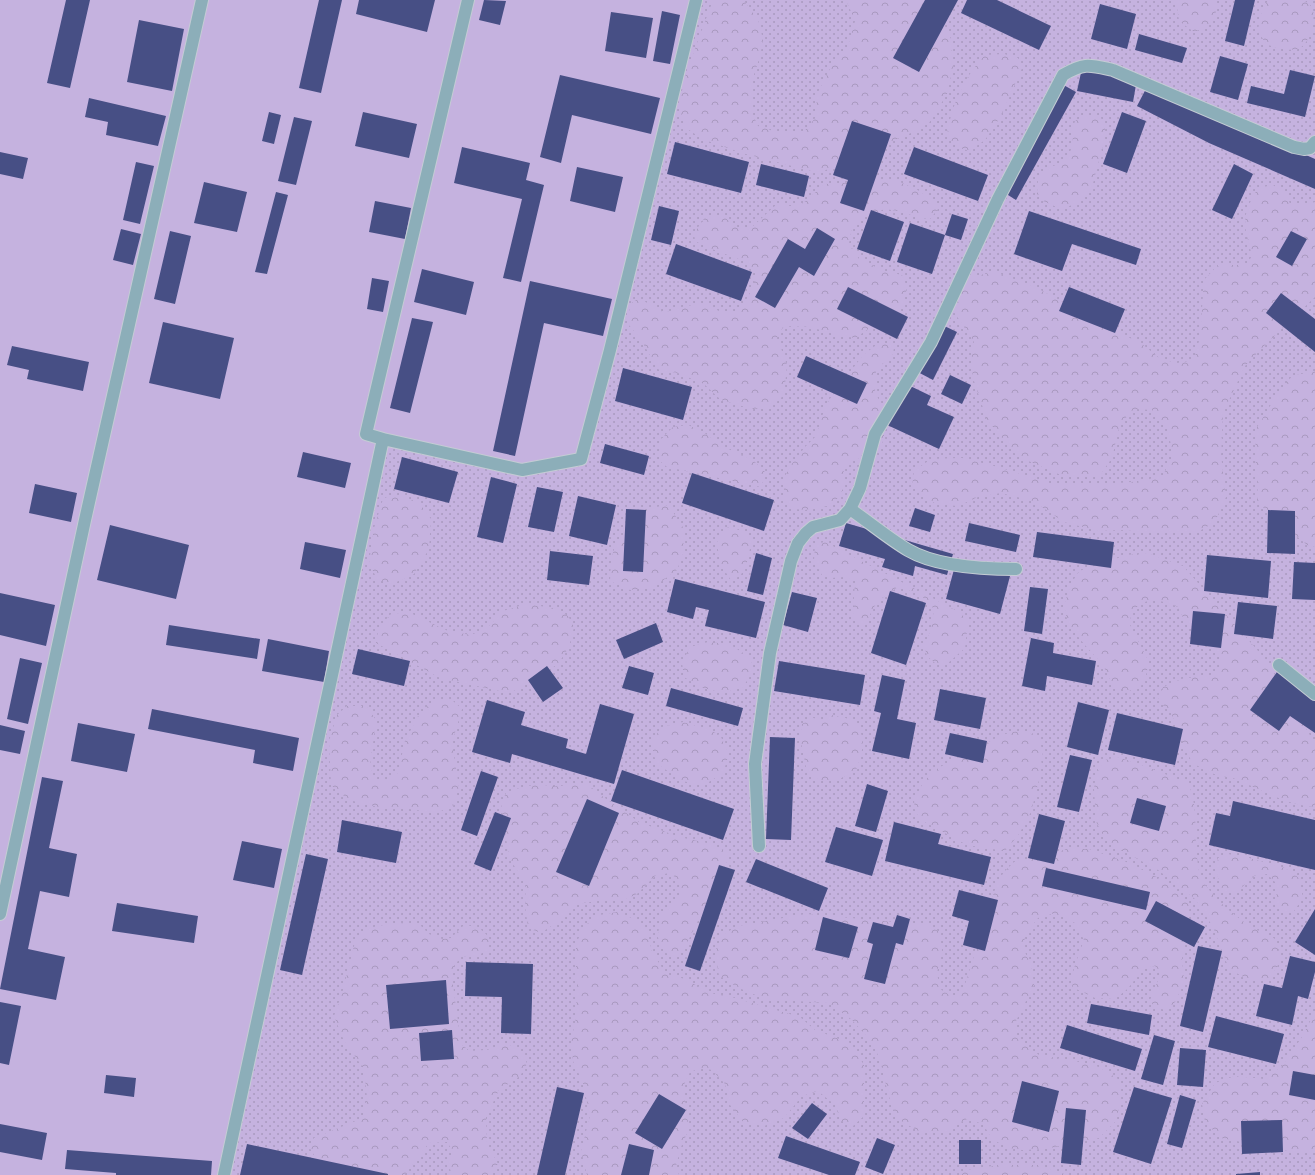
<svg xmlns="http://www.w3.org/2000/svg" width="1315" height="1175" font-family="'Alegreya Sans',sans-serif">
  <defs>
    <pattern id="grass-dots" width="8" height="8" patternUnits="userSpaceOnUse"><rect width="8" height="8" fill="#c5b2df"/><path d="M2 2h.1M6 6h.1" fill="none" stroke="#a999bf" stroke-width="1.8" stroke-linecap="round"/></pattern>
    <pattern id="forest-crowns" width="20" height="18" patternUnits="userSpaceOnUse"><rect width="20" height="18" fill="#c5b2df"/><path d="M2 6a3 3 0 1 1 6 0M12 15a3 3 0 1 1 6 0" fill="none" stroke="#a999bf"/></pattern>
  </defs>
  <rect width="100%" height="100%" fill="#e8f1fa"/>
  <!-- grass -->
  <path fill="url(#grass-dots)" d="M688,0H1315V1175H224L383,439Z"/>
  <!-- forest -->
  <path fill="url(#forest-crowns)" d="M713,0H743L758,19L763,40L760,56L751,84V110L758,126L776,132L803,133L816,117L817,94L831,67L848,46L855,21L846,0H932L951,39L953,67L947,94L929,123L911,133L819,173L742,153L702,139L685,127L679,104L686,73Z
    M1176,0H1217C1217,19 1211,26 1194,32L1179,21Z
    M1268,0H1304C1306,2 1311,5 1313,9C1315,21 1311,45 1297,49C1286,51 1276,48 1266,44L1258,31L1260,16Z
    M1004,54L1018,58L1022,68L1001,116L985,140L969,151L957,147L947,136C951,106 964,77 985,55Z
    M1084,116H1099L1105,123V138L1092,187L1075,204L1061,209L1043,201L1037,194L1038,180L1046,169L1063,162L1070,152L1073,143L1072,131L1075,121Z
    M895,180L916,189L933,200L938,209L930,219H920L904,212L885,209L861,218L852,228L849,243L859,259L884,271L902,275L907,287L903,306L855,338L837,335L810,327L784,326L777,337L787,365L784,395L770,408L752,409L721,400L704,384L678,373L659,370L639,337L628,324L630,304L639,298L664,313L682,307L703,303L721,312H739L753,288L757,271L744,261L709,248L695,241L694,233L706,216H723L736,227H752L777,204L790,206L802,204L825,184Z
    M1273,185L1286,194L1290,204L1305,205L1315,202V297L1263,347L1245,366L1223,413L1221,455L1226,497L1215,522L1196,533L1148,532L1120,530L1098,531L1064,522L1033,501L1001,493L978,497L958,506L936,504L912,487L914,471L931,459L962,458L998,467L1056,485H1095L1143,481L1163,475L1173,456L1168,430L1152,410L1134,409L1120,424L1112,458L1100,475L1063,476L1017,456L987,420L973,378L971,361L974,342L954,312V298L966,278L994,272L1033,286L1143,345L1161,359L1177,363L1194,360L1200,337L1204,280L1218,265H1246L1252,256C1244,225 1240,217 1258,188Z
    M889,343L894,347L893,354L876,370L875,392L884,410V437L881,448L867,457L848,461L843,473V490L833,505L805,510L794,509L785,500L783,480L791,465L805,447L816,436L826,404L863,355L875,346Z
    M1315,371V547L1307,545L1257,502L1258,483L1255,456L1256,429L1273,401L1292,376Z
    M688,425L703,432L726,448L753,460L766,473L761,487L667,467L660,461L659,441L673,427Z
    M393,494L419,502L431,519L429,549L414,574L392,584L377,579L369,563L374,528L383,499Z
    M666,505L671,509L684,529L683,554L677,570L654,587L630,590L610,581L611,560L615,546L652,508Z
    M728,527L739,530L752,540L746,566L740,576L731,580L720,564L717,542Z
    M825,542L961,613L968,622L965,648L948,663H935L927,656L924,645L931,630L934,609L920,594L898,587C880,599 874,602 867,623L858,624L853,615L855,581L844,577L831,578L822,575L814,561L815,544Z
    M1147,553L1183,566L1266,660L1315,744V807C1286,805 1260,789 1233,778C1229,776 1225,777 1221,776C1211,774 1201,767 1192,763L1171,713L1158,700L1163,687L1181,679L1210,675L1220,672L1221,659L1182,616L1178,607C1158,599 1147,595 1131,613L1130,625L1149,662L1144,684L1129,691L1113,686L1103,665L1084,644L1068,624L1064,605L1071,584L1079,571L1127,555Z
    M526,604L553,608L568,616L574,627L569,647L558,664L520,688L509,693L440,678L376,643L379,627L391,614L408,612L448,631L471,635L487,628L503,611Z
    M708,642L729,644L751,658L752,667L750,676L743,687L723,693L700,687L684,677L682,663L690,647Z
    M433,701H453L462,709L452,743L459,787L453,805L437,813L409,809L378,807L349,800L331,785L329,741L337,715L347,706H366L376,720L370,766L374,779L388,781L399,772L404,743L418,716Z
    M833,715C837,717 844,717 848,719C869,730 863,753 856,770L838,780H819L807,772L800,737L802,724L813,718L823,720Z
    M683,722L707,729L720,735L729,754L723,773L704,785L682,781L656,763L651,742L662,727Z
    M1017,731L1036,734L1043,751L1039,780L1031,812L1019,834L1005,851L967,845L921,820L915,811L914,800L924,781L938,768L1002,735Z
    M1118,757L1139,764L1188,783C1197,803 1195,825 1196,846C1197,854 1197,863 1199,871C1204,891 1233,915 1250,926C1258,931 1267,934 1275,939C1282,959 1282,963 1267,980H1249L1229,969L1213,927L1195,899L1158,870L1121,850L1103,836L1096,821L1094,789L1096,772L1105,760Z
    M571,783H583L591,787L602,796L639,822L679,837L707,843L726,851L729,858L683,951L675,956L666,953L658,938L660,914L681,895V881L669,873L655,876L637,894L622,901H597L577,904L560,920L541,933L528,928L525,905L526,884L509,858L501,803L506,793C517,788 527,785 540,785C554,785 556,789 571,783Z
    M1068,849H1089L1132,864L1168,883L1190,905L1182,959L1184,981L1176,1001L1167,1010L1155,1008L1150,1000L1161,973L1155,966C1137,969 1140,975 1129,987C1125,992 1119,995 1114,999L1095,998L1072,987L1074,968L1084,940L1075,923L1055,913L1038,918L1025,935L1024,950L1031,965L1034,985L1015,1023L1018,1040L1039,1055L1075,1061L1099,1067L1121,1081V1101L1116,1121L1099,1138L1045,1149L1022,1150L1008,1148L992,1139L983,1124L967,1119L946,1132H920L896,1118L888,1093L879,1057L871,1041L851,1019L828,1003L765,999L739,988L719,976L715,952L722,935L738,926L806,914L927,925L938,931L942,950L937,973L940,989L953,997L963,991L997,883L1004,872L1014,862Z
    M1227,854L1242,856L1285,868L1299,878L1303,898L1294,911H1285L1276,908L1277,884L1267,874L1254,876L1242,887L1232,893L1222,890L1216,871L1218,858Z
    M617,912L634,919L648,934L652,952L666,974L685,979L710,993L735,998L800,1017L815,1030L850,1043L864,1065V1116L853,1126L841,1121L835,1105L818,1091L802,1096L784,1118L764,1126L744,1123L730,1105L725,1084L712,1070L701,1068L690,1072L683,1087L689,1129L681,1147L676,1166L679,1175H587L581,1151L590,1116L583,1083L573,1061L571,1043L576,1017L577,984L576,972V944L584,926L600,915Z
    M393,923L420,925L429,934L442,939L451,938L464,925L478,927L489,937V950L478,955L461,957L454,966L452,977L461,1044L470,1051L485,1050L504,1044L514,1046L524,1054L527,1064L520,1076L499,1090L486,1117L487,1143L498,1164L490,1175H452L448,1163L453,1151L447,1142L429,1143L404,1175H327L309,1147L314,1138L363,1118L367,1098L364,1069L344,1041L334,1016L343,990L355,942L369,928Z
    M1315,1012V1151L1298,1153L1221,1138L1205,1122L1202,1104L1215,1083L1235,1076L1264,1079L1282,1066L1302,1037Z
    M999,1165H1039L1067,1175H961L966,1170Z"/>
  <!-- garden -->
  <path fill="#c5b2df" d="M0,0H691L581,459L522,470L383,439L224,1175H0Z"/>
  <!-- building -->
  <path fill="#474f85" d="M66,0H90L70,88L47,83Z
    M319,0H342L321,93L299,88Z
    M359,0H435L427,32L356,14Z
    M484,0L506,1L500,25L479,20Z
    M925,0H958L919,72L893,58Z
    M967,0H997L1051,26L1039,50L961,13Z
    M1235,0H1255L1244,46L1225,41Z
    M1100,4L1136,14L1127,49L1091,39Z
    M662,11L680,15L670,64L653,61Z
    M611,12L653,18L646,58L605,51Z
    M139,20L184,29L172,91L127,82Z
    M1139,34L1187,48L1182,63L1135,50Z
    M1220,56L1248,64L1238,100L1210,92Z
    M1082,68L1137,79L1133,102L1077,91Z
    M1290,70L1315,76L1305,117L1247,103L1251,86L1284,94Z
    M560,75L660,98L651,134L572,115L561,163L540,157Z
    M1060,83L1076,92L1016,200L1000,190Z
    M1149,83L1220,117L1315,159V189L1209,143L1137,106Z
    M89,98L166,116L158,146L106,135L108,122L85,117Z
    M269,112L281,115L274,144L262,141Z
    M363,112L417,124L409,158L355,146Z
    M1122,112L1146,121L1127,173L1103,164Z
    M294,117L312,121L296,185L278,181Z
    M852,121L891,134L864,211L840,203L848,180L833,175Z
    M675,142L749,162L741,193L667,174Z
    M462,147L530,163L526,180L544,185L521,282L503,278L522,199L454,183Z
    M914,147L988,175L978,201L904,174Z
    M0,152L28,158L23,179L0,174Z
    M136,162L154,166L140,224L123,220Z
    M761,164L809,176L804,197L756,185Z
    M1234,164L1253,174L1232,219L1212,210Z
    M577,167L623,177L615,212L570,201Z
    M204,182L247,192L237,232L194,223Z
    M276,192L288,195L267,274L255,272Z
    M375,201L411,208L405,239L369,232Z
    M659,206L679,211L671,245L651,240Z
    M871,210L904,222L890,261L857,249Z
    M1029,211L1141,249L1136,265L1072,244L1062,271L1014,254Z
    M952,214L968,219L961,240L945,235Z
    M910,223L945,235L932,274L897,262Z
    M817,228L835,239L814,276L799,267L775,308L755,297L788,239L805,249Z
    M121,229L141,234L133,265L113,260Z
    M170,231L191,236L175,304L154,299Z
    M1291,231L1307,239L1292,266L1276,257Z
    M676,244L752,272L741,301L666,274Z
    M422,269L474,282L466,315L414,302Z
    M372,278L389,281L383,312L367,309Z
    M530,281L612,299L603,336L544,323L515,456L493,451Z
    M848,287L908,317L897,339L837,309Z
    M1069,287L1125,309L1115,333L1059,311Z
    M1281,293L1315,319V352L1266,313Z
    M412,318L433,322L410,413L390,408Z
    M163,322L234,338L220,399L149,383Z
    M936,322L957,332L933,380L912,369Z
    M12,346L89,362L83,391L27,379L29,370L7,365Z
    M806,356L867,383L857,404L797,377Z
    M623,368L692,387L683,420L615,401Z
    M950,375L971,385L962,404L941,394Z
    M904,383L931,396L927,405L954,417L939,449L885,424Z
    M605,444L649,456L644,475L600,463Z
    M303,452L351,463L345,488L297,477Z
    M402,457L458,472L449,503L394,489Z
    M692,473L774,500L764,531L682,503Z
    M491,477L517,484L503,543L477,537Z
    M35,484L77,493L71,522L29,513Z
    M537,487L563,492L554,532L528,527Z
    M578,496L616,505L607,545L569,536Z
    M915,508L935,515L930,532L909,526Z
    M626,509L646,510L643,572L623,571Z
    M1268,510L1295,511V554L1267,553Z
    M846,523L953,554L947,575L915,566L913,576L882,567L885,559L839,546Z
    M969,523L1020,535L1016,552L965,541Z
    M110,525L189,545L176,599L97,580Z
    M1037,532L1114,542L1111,568L1033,557Z
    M305,542L346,550L340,578L300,569Z
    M550,551L593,556L589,585L547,580Z
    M756,553L772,558L763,595L747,591Z
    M1207,555L1271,561L1268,598L1204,591Z
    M956,562L1010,576L1000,614L946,599Z
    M1294,562L1315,563V600L1292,599Z
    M675,579L765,602L756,638L705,626L709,610L696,607L693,619L667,612Z
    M1030,587L1048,589L1042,634L1024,631Z
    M890,591L926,603L906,665L871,653Z
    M792,592L817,598L808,632L783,625Z
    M0,593L55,605L46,646L0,635Z
    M1238,602L1277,606L1273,639L1234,634Z
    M1193,611L1225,614L1221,648L1190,644Z
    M656,623L663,642L624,659L616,640Z
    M169,625L260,639L257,659L166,645Z
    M1031,638L1054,643L1053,653L1096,661L1092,685L1047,676L1045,691L1022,686Z
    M268,639L329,651L324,682L262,671Z
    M358,649L410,661L404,686L352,674Z
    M20,658L42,663L28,724L7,719Z
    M779,661L865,675L860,705L774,691Z
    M547,666L563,688L543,702L528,680Z
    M629,666L654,673L648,695L622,688Z
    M1277,672L1315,699V733L1290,716L1279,731L1250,710Z
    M882,675L905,680L897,719L916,723L909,759L872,751L881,713L874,711Z
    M671,688L743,708L738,726L666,706Z
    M940,689L986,698L980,729L934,720Z
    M487,700L525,712L521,725L568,739L566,748L586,754L600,704L634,714L614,784L512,754L510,763L472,752Z
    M1078,702L1109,710L1098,755L1067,747Z
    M152,709L299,738L293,771L253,763L255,750L148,729Z
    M1117,713L1183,729L1175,765L1108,750Z
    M78,723L135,734L127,772L71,761Z
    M0,725L25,731L20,754L0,750Z
    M950,733L987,741L983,763L945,754Z
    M770,737L795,738L791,840L766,839Z
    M1070,755L1092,760L1079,812L1057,807Z
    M622,770L734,809L723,840L611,801Z
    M481,771L498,777L477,836L461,830Z
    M42,777L63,781L49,848L77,854L69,897L40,891L28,949L65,957L56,1000L0,989Z
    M867,784L888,791L876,832L855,826Z
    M1137,798L1166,806L1159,831L1130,823Z
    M587,799L619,813L589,886L556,872Z
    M1233,801L1315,820V870L1209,845L1216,813L1230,816Z
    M495,812L511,818L491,871L474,864Z
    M1039,814L1065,821L1054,864L1028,858Z
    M342,820L402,832L396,863L337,852Z
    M894,822L941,834L938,844L991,857L984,885L885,861Z
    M836,827L883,840L872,876L825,862Z
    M242,841L282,849L274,888L233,880Z
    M306,854L328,859L302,975L280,970Z
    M756,859L828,888L819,911L746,882Z
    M719,865L735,870L700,971L685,966Z
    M1046,868L1150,892L1146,910L1042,886Z
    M959,890L998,900L985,951L963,945L969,921L952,916Z
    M1156,901L1205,927L1194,947L1145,921Z
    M117,903L198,916L194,943L112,931Z
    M1315,909V955L1295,942Z
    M897,915L910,919L903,945L896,943L885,984L864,979L873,944L867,942L873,922L893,927Z
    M823,917L858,927L849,958L815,950Z
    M1198,946L1222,951L1203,1032L1180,1026Z
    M1290,956L1315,962V972L1308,999L1298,996L1292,1025L1256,1016L1264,984L1282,988Z
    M466,962L533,964L531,1034L501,1033L502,997L465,996Z
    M446,980L449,1024L390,1029L386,985Z
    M0,1002L21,1006L9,1065L0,1063Z
    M1091,1004L1152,1015L1149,1035L1087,1023Z
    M1216,1016L1284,1034L1276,1064L1208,1047Z
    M1067,1025L1142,1049L1135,1071L1060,1048Z
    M452,1030L454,1059L421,1061L419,1033Z
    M1154,1035L1175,1041L1163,1085L1141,1079Z
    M1180,1048L1206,1050L1203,1087L1177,1085Z
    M1293,1071L1315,1075V1100L1289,1095Z
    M106,1075L136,1078L134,1097L104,1093Z
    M1022,1081L1059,1091L1049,1132L1012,1122Z
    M557,1087L584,1093L565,1175H537Z
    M1134,1087L1172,1098L1151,1164L1113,1152Z
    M659,1094L686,1110L662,1149L635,1133Z
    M1180,1095L1196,1100L1182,1148L1167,1144Z
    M812,1103L827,1114L808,1139L792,1128Z
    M1066,1108L1086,1110L1081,1165L1061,1163Z
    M1282,1120L1283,1152L1242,1154L1241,1121Z
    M0,1124L47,1133L42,1160L0,1152Z
    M786,1136L860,1162L855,1175H829L778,1158Z
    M877,1138L895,1145L883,1174L865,1167Z
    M959,1140H981V1164H959Z
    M247,1144L388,1174V1175H240Z
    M629,1144L654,1150L649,1175H621Z
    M67,1150L212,1161L211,1175H116V1173L65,1169Z
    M1260,1172V1175H1236V1174Z"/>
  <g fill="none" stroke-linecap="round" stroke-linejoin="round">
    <defs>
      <path id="service" d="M383,439L522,470L581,459L610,350L696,0
        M850,509C869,522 888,538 908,550C937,567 983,569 1016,569
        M1279,665L1315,694
        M759,846L755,764L770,653L791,561L798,543L806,533L813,527L840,520L850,509L860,488L875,434L931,342L998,199L1063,75C1085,62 1090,65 1113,70L1294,147L1304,149L1310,148L1315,142
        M0,914L85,520L202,0
        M224,1175L383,439L366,434L468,0"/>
    </defs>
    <!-- service casing -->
    <use href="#service" stroke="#c4ccd4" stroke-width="14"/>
    <!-- service -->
    <use href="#service" stroke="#8caeb9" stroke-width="12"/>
  </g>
</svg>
